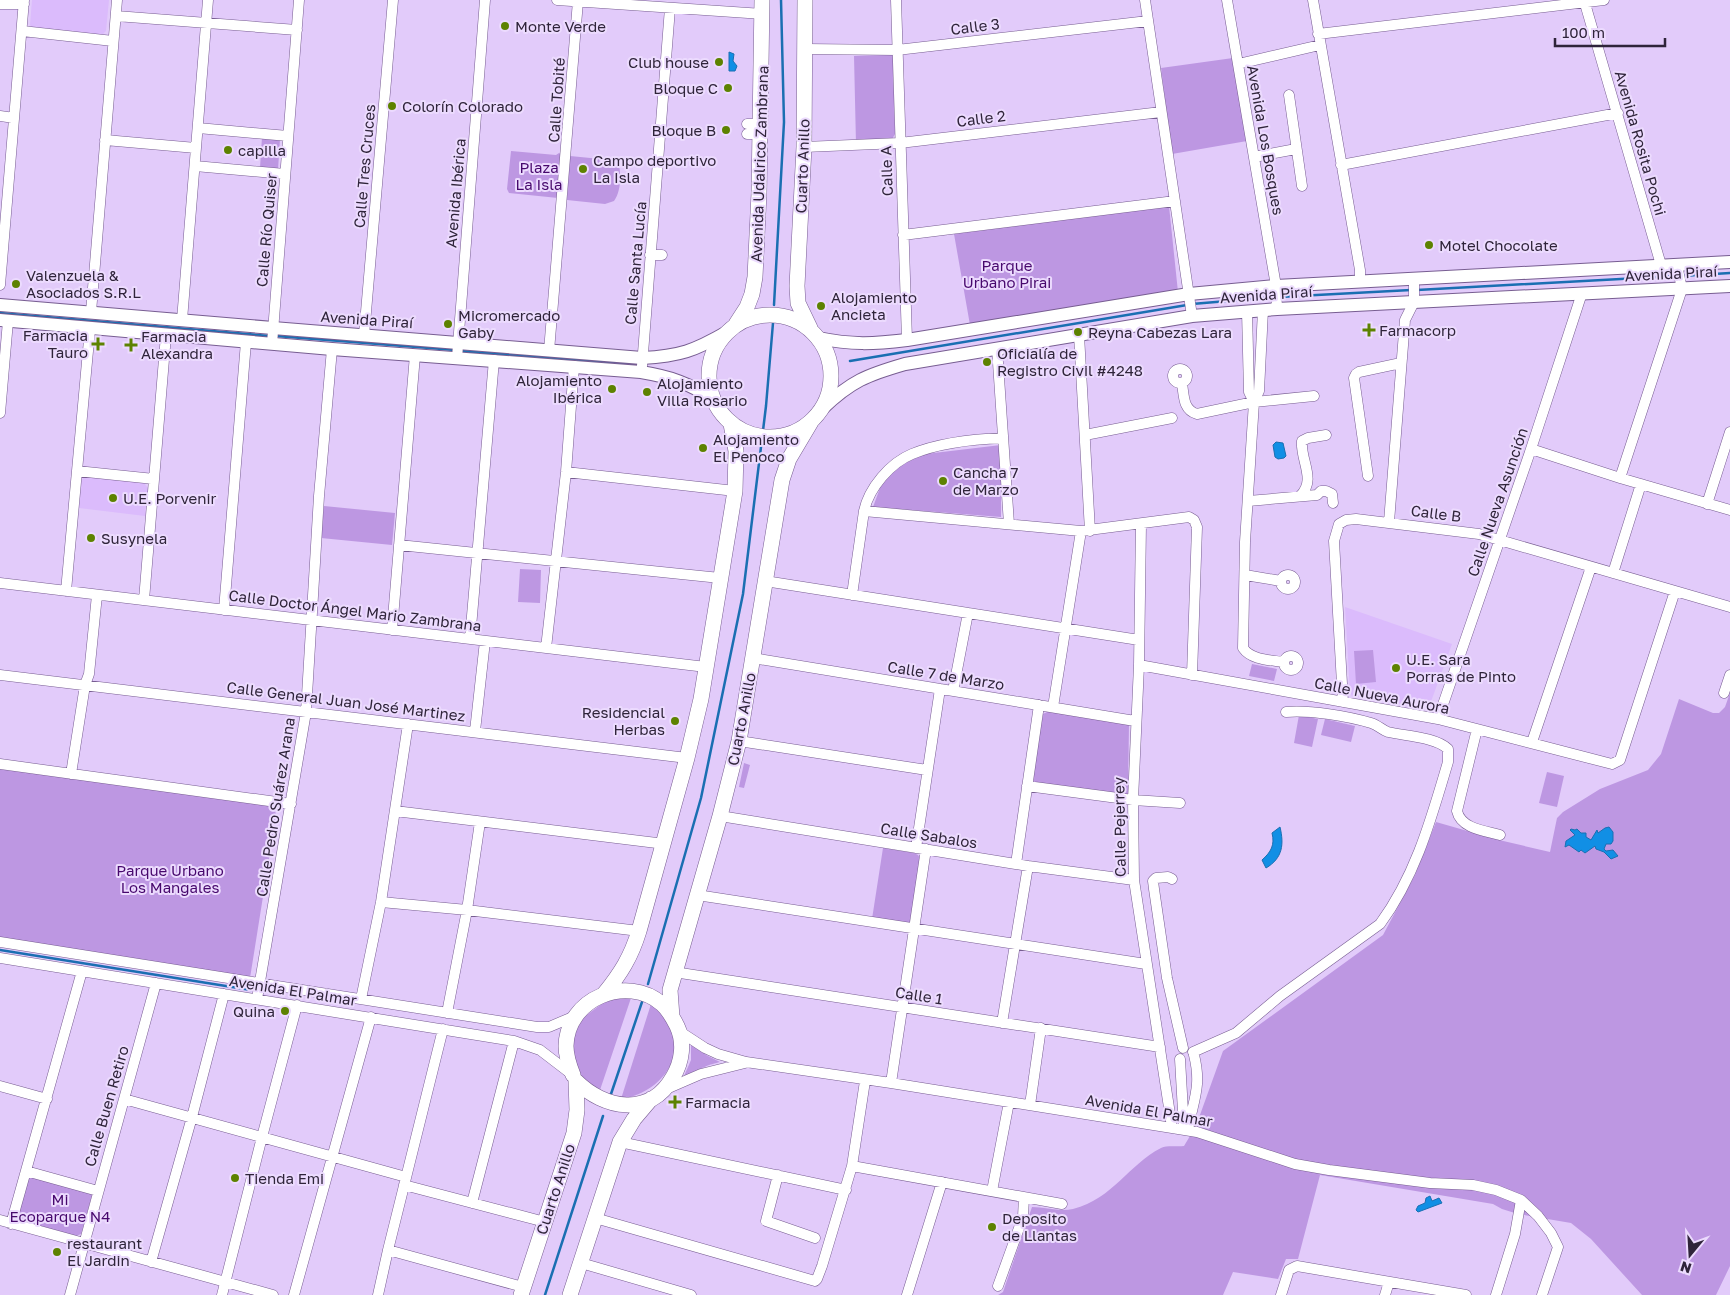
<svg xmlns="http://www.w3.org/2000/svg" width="1730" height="1295" font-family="'Golos Text',sans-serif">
  <rect width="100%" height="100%" fill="#e2cbfa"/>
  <!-- built -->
  <path fill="#dbbbfc" d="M32,0H109L106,31L102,35L34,29L30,25Z
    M86,476L144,483L148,488L145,516L79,508L82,479Z
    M1345,607L1452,644L1429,707L1425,708L1352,696L1350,693Z"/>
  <!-- green -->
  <path fill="#bd97e2" d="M893,55L895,134L891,141L856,144L854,56Z
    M1233,58L1247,141L1172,154L1161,68Z
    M262,137L280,139L278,170L260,168Z
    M511,151L556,155L559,153L563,156L558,198L509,193L507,189Z
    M570,156L611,160L619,165C621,175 621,192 614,201L605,204L567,200Z
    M1169,206L1178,292L970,325L954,234Z
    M1001,445V517L873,507L880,488L891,474L896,468L917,455Z
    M324,506L395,513L392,545L321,538Z
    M520,569L541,570L540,603L518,602Z
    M1373,650L1376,682L1356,684L1354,651Z
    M1252,664L1277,669L1274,681L1249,676Z
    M1730,693V1266L1716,1295H1642L1591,1239L1571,1223L1518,1214L1502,1209L1493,1204L1320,1175L1298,1259H1286L1278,1279L1233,1272L1223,1295H998L1003,1292L1032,1207C1046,1207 1059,1212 1073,1209C1114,1198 1128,1165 1161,1148C1167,1145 1177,1147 1184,1146L1196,1126L1223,1051L1383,935L1415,875L1436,822L1499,840L1550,852L1557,818L1563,812L1600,789L1648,770L1661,754L1679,699L1713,713H1719L1725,707Z
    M1049,711L1129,724L1128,792L1127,795L1036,783L1032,779L1043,714Z
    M1299,715L1318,719L1312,747L1294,743Z
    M1325,719L1355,726L1351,742L1321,735Z
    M744,763L750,765L744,788L739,787Z
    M0,769L274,806L276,815L250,978L0,939Z
    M1547,772L1564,776L1557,807L1539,803Z
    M883,848L914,853L918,855L921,860L910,922L908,923L872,919Z
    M614,998H631L599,1093L581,1078L575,1068L572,1042L579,1025L584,1017L603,1003Z
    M651,1004C660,1009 663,1016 669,1025C689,1059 656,1095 621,1099Z
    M691,1042L706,1055L720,1062L709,1065L684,1076L691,1060Z
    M29,1175L93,1192L81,1234L76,1236L20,1220L18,1215Z"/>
  <!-- water -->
  <path fill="#118fe5" stroke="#1a6fb2" d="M729,52L734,54L733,61L737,66L735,71H729Z
    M1276,442L1283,443L1286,456L1284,458L1278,459L1275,457L1273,445Z
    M1280,827C1284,844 1283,858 1266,868L1262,860C1271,852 1275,845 1272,833Z
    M1609,827L1613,832V841L1611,844H1606L1604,849L1606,851L1613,850L1618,856L1611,859L1604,852L1596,849L1595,846L1585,853L1581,850L1579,852L1569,845L1565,847L1566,841L1575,835L1570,830L1571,829L1575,830L1577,829L1581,833H1586V837L1591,840L1597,830L1598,833L1605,828Z
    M1430,1196L1432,1201L1439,1198L1442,1203L1418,1212L1416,1210L1418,1206L1425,1203L1426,1198Z"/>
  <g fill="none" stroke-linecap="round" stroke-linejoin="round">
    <!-- stream -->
    <path stroke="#1a6fb2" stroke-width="2.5" d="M1681,276L1730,273
      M1417,290L1676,276
      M1279,297L1411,290
      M1192,304L1274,297
      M774,305L784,122L781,0
      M0,313L270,336
      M276,336L455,350
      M460,351L639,364
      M850,361L1187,305
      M0,950L251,990
      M648,984L701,798L743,594L766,406L773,323
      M611,1094L642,1002
      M545,1295L603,1116"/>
    <defs>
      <path id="minor" d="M557,0L763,14
        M896,0L907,340
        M1145,0L1192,316
        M1227,0L1276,286L1277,309
        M1313,0L1360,270V281
        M1584,0L1661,265
        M0,4H24
        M116,16L297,30
        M22,31L113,41
        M1318,34L1604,0
        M805,49L897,50L1148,21
        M1238,64L1320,45
        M1289,95L1302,186
        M0,116L14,118
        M747,124H761
        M198,128L288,136
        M747,134H760
        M105,140L196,148
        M804,147L900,143L1161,112
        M1254,157L1296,149
        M1341,165L1618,113
        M195,166L285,174
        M903,235L1175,201
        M650,255H662
        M0,285L24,0
        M1263,310L1259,391L1254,402L1245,542L1243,648C1251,660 1270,660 1283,662
        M1247,311L1249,392L1254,402
        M91,312L117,0
        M182,320L208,0
        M364,335L393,0
        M1079,335L1090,531
        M272,344L299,0
        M997,348L1009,524
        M549,351L578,1
        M457,358L485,0
        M642,366L670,8
        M1173 376a7 7 0 1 1 14 0a7 7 0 1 1-14 0Z
        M1182,383C1184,396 1183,410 1197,414L1254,402L1314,396
        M0,413L8,321
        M1085,435L1172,418
        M1531,449L1620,478L1730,510
        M77,471L154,479
        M566,472L735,491
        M1368,476L1354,378L1356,374L1359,372L1401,363
        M1620,478L1682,289L1677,265
        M1300,496C1317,480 1300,460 1302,441L1308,438L1326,435
        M1248,501L1317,495L1321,491H1326L1332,494L1333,503
        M1707,504L1730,432
        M864,511L1081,531L1189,517L1194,520L1197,527L1192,675
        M1389,522L1405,320L1414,302V278
        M1141,524L1139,665L1133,800L1134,880L1172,1127
        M399,545L720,578
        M1613,573L1641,484
        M1245,575L1281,581
        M1281 582a7 7 0 1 1 14 0a7 7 0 1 1-14 0Z
        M765,581L1139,640
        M0,583L706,667
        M66,591L90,329
        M852,595L864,511C869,488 890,463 912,454C939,443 975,439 1003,438
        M144,600L166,335
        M224,610L246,342
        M392,630L415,355
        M470,639L494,360
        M546,648L566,472L574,366
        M1284 663a7 7 0 1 1 14 0a7 7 0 1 1-14 0Z
        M753,658L1135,721
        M1139,665L1438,719L1612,764L1620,760L1675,591
        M0,675L687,758
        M953,691L968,613
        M1724,693L1730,675
        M1343,702L1334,541L1339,524L1346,520L1356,519L1479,534L1730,607
        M1053,707L1081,531
        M1438,719L1531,449L1582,293
        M1477,729L1457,811C1461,829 1486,831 1500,835
        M475,731L485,641
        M739,741L927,770
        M1532,742L1591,567
        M0,764L291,804
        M71,774L85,685L89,674L97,595
        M1027,786L1133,800L1180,803
        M395,811L665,844
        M720,816L1028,866L1134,880
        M916,848L940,689
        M1016,864L1039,705
        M1172,879L1168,877L1156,878L1153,881L1154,889L1167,978L1183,1048
        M697,895L1146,964
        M381,902L467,910L639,931
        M0,942L537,1027H549L575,1016
        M0,958L514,1041L540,1050L570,1073
        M674,972L1160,1047
        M257,999L306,712L319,496L332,349
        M361,999L381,902L408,724
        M447,1013L467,910L480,822
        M1002,1023L1028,866
        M679,1031L705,1048L718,1054L746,1062L891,1083L1197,1132L1295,1164L1329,1170L1430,1183L1473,1185L1496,1190L1521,1200L1538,1216L1551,1233L1558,1247L1542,1295
        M1193,1052L1236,1033L1280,996L1380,924C1416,875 1431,819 1448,762V749C1436,737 1405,736 1388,732C1382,730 1378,725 1371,723C1347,716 1311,710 1286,712
        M1180,1059L1184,1129
        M891,1083L926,849
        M0,1086L47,1099
        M664,1090L701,1074L745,1063
        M124,1099L406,1177
        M1030,1105L1041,1028
        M1188,1130C1193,1100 1202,1087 1194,1055
        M620,1142L846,1190
        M852,1166L1062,1204
        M26,1171L98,1191
        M778,1175L766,1221L815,1238
        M404,1185L545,1222
        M992,1191L1009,1102
        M472,1203L514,1041
        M595,1218L815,1281L817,1279L822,1266L852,1166L865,1081
        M0,1220L273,1295
        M11,1224L82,971
        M388,1250L523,1287
        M151,1262L192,1117L224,994
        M581,1263L691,1295
        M998,1286L1023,1217L1024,1197
        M70,1295L156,983
        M222,1295L262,1137L297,1005
        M294,1295L371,1017
        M378,1295L388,1250L443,1029
        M907,1295L942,1182
        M1281,1295L1289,1270L1297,1266L1466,1295
        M1385,1295L1389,1282
        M1496,1295L1515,1234L1521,1200"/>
      <path id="major" d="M0,305L273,328L642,358C680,356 694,351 727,332
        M0,320L332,349L641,372C671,377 689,383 714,400
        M818,338C852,345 873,344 907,340L1189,294L1276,286L1730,262
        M822,409C851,381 867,375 905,364L1192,316L1277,309L1730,286"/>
      <path id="highway" d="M805,0L804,147L797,286L798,303L810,328
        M709 376a61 61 0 1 1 122 0a61 61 0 1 1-122 0Z
        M736,324L747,307L752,294L755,277L759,193L762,0
        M604,994C621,973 631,957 639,931L687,758L701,699L735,491L736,451L731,424
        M672,1017L670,990L720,816L739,741L782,480L789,459L811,422
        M573,1075C569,1065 566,1056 566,1046C567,998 627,974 662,1004C669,1010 673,1018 677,1026C685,1043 682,1062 673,1077C650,1118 604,1109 576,1081
        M521,1295L574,1133L577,1110L576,1081
        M570,1295L620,1142L634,1119L651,1099"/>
    </defs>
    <!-- minor casing -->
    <use href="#minor" stroke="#775d91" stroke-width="11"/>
    <!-- major casing -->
    <use href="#major" stroke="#775d91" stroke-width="14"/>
    <!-- highway casing -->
    <use href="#highway" stroke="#775d91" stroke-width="16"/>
    <!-- minor -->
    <use href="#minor" stroke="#fff" stroke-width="10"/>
    <!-- major -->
    <use href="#major" stroke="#fff" stroke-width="12"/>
    <!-- highway -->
    <use href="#highway" stroke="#fff" stroke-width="15"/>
  </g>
  <!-- markers -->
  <g fill="#5d8200" stroke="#ecdbfe" stroke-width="2">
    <circle cx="505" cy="26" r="5"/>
    <circle cx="719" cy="62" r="5"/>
    <circle cx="728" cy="88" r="5"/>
    <circle cx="392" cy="106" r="5"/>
    <circle cx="726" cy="130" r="5"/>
    <circle cx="228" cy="150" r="5"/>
    <circle cx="583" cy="169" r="5"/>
    <circle cx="1429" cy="245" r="5"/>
    <circle cx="16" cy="284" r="5"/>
    <circle cx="821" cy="306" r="5"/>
    <circle cx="448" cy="324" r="5"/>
    <path d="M1366.5 322.5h5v5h5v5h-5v5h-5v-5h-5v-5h5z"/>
    <circle cx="1078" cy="332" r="5"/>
    <path d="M95.5 336.5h5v5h5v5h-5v5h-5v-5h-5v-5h5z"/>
    <path d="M128.5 337.5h5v5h5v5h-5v5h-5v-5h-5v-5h5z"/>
    <circle cx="987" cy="362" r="5"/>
    <circle cx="612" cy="389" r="5"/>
    <circle cx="647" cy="392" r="5"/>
    <circle cx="703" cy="448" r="5"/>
    <circle cx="943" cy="481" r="5"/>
    <circle cx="113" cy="498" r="5"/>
    <circle cx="91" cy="538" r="5"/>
    <circle cx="1396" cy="668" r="5"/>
    <circle cx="675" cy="721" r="5"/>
    <circle cx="285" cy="1011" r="5"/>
    <path d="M672.5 1094.5h5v5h5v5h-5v5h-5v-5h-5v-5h5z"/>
    <circle cx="235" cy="1178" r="5"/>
    <circle cx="992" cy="1227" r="5"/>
    <circle cx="57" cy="1252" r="5"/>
  </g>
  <g text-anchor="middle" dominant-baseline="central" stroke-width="4" stroke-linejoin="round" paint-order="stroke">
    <!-- poi labels -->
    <g font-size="15" fill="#2f243a" stroke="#ecdbfe" text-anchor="start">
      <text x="515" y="26">Monte Verde</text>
      <text x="709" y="62" text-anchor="end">Club house</text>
      <text x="718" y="88" text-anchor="end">Bloque C</text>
      <text x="402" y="106">Colorín Colorado</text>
      <text x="716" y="130" text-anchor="end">Bloque B</text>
      <text x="238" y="150">capilla</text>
      <text x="593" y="160">Campo deportivo<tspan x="593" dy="17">La Isla</tspan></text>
      <text x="1439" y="245">Motel Chocolate</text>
      <text x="26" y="275">Valenzuela &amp;<tspan x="26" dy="17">Asociados S.R.L</tspan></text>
      <text x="831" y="297">Alojamiento<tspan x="831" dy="17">Ancieta</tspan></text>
      <text x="458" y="315">Micromercado<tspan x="458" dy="17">Gaby</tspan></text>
      <text x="1379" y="330">Farmacorp</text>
      <text x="1088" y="332">Reyna Cabezas Lara</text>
      <text x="88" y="335" text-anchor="end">Farmacia<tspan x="88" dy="17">Tauro</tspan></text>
      <text x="141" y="336">Farmacia<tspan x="141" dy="17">Alexandra</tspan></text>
      <text x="997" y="353">Oficialía de<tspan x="997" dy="17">Registro Civil #4248</tspan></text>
      <text x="602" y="380" text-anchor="end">Alojamiento<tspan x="602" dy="17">Ibérica</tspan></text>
      <text x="657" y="383">Alojamiento<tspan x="657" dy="17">Villa Rosario</tspan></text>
      <text x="713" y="439">Alojamiento<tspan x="713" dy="17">El Penoco</tspan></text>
      <text x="953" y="472">Cancha 7<tspan x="953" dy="17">de Marzo</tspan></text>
      <text x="123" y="498">U.E. Porvenir</text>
      <text x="101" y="538">Susynela</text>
      <text x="1406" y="659">U.E. Sara<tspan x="1406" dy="17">Porras de Pinto</tspan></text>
      <text x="665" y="712" text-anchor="end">Residencial<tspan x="665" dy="17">Herbas</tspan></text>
      <text x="275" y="1011" text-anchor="end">Quina</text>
      <text x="685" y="1102">Farmacia</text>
      <text x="245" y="1178">Tienda Emi</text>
      <text x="1002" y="1218">Deposito<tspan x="1002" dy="17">de Llantas</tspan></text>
      <text x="67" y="1243">restaurant<tspan x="67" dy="17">El Jardin</tspan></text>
    </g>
    <!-- street labels -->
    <g font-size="15" fill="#2f243a" stroke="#ecdbfe">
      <text transform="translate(975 26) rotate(-7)">Calle 3</text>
      <text transform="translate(556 100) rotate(-86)">Calle Tobité</text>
      <text transform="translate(981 118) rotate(-7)">Calle 2</text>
      <text transform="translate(1266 140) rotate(80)">Avenida Los Bosques</text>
      <text transform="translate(1641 143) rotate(74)">Avenida Rosita Pochi</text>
      <text transform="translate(759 164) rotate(-88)">Avenida Udalrico Zambrana</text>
      <text transform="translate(364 166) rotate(-85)">Calle Tres Cruces</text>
      <text transform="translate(802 166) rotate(-88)">Cuarto Anillo</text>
      <text transform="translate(886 171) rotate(-92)">Calle A</text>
      <text transform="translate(455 193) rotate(-85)">Avenida Ibérica</text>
      <text transform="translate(266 230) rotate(-85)">Calle Río Quiser</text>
      <text transform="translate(635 263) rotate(-85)">Calle Santa Lucía</text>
      <text transform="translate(1671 273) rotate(-3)">Avenida Piraí</text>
      <text transform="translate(1266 294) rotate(-4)">Avenida Piraí</text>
      <text transform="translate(367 319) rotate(4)">Avenida Piraí</text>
      <text transform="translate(1497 502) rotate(-71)">Calle Nueva Asunción</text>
      <text transform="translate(1436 513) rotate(7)">Calle B</text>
      <text transform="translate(355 610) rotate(7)">Calle Doctor Ángel Mario Zambrana</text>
      <text transform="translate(946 675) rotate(9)">Calle 7 de Marzo</text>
      <text transform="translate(1382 695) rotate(11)">Calle Nueva Aurora</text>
      <text transform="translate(346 701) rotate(7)">Calle General Juan José Martinez</text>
      <text transform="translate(741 719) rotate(-79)">Cuarto Anillo</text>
      <text transform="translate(275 807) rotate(-81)">Calle Pedro Suárez Arana</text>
      <text transform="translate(1119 827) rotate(-91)">Calle Pejerrey</text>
      <text transform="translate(929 835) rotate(9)">Calle Sabalos</text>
      <text transform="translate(293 990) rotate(9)">Avenida El Palmar</text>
      <text transform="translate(919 995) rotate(9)">Calle 1</text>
      <text transform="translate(106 1106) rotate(-74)">Calle Buen Retiro</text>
      <text transform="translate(1149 1110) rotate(10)">Avenida El Palmar</text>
      <text transform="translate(555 1189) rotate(-72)">Cuarto Anillo</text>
    </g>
    <!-- park labels -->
    <g font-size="15" fill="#47086d" stroke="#ecdbfe">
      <text x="539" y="167">Plaza<tspan x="539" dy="17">La Isla</tspan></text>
      <text x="1007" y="265">Parque<tspan x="1007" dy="17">Urbano Pirai</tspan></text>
      <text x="170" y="870">Parque Urbano<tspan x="170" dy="17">Los Mangales</tspan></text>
      <text x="60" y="1199">Mi<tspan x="60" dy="17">Ecoparque N4</tspan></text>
    </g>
  </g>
  <!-- north arrow -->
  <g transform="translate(1690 1255) rotate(198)" stroke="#ecdbfe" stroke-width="4" paint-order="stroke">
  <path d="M0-4L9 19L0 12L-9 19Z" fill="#2f243a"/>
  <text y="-8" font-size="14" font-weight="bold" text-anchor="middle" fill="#2f243a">N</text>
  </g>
  <!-- scale -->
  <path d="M1555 38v8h110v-8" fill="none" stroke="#2f243a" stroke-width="2.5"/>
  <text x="1562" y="38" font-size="15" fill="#2f243a" stroke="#ecdbfe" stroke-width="4" paint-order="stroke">100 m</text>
</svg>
